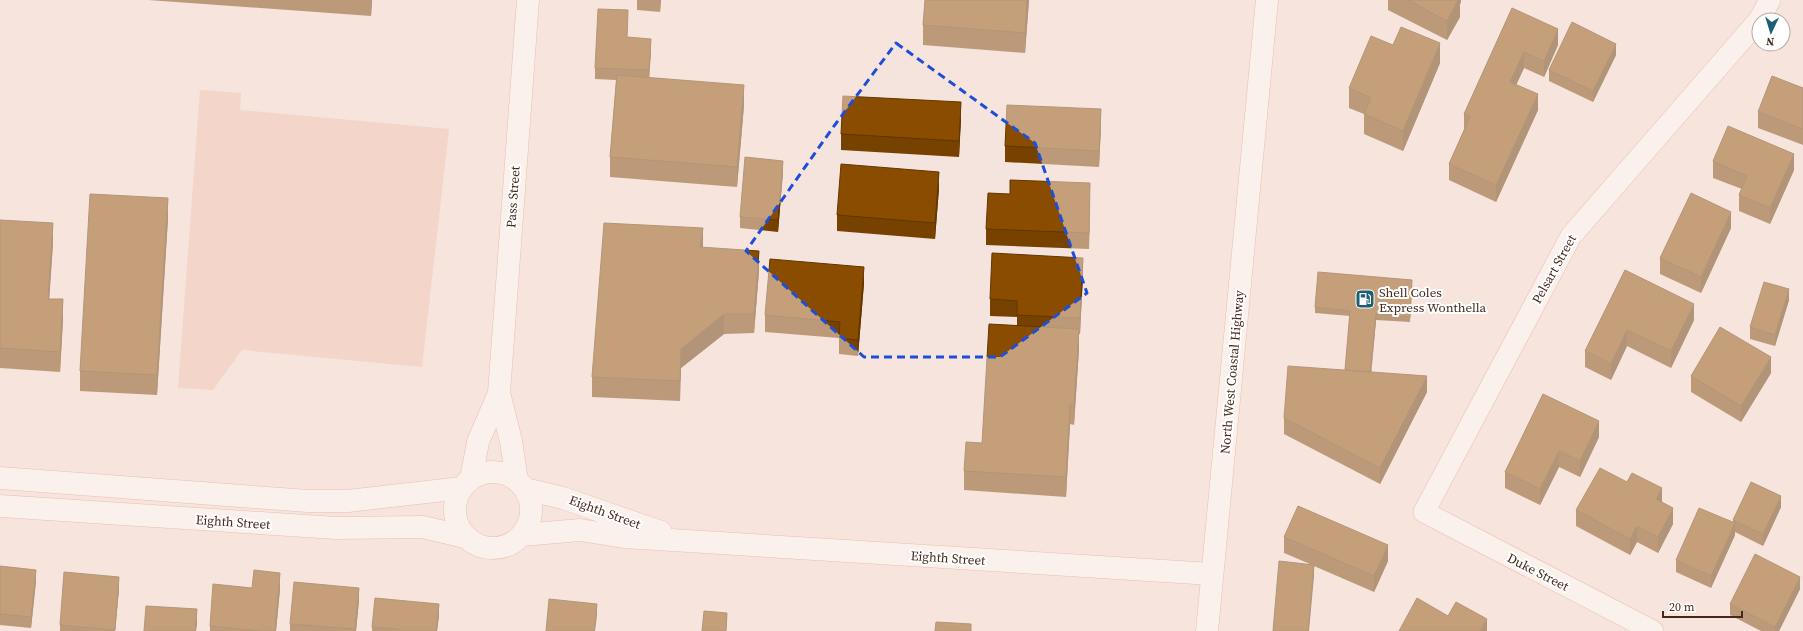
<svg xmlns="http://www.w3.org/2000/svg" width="1803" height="631" font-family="'Source Serif 4',serif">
  <rect width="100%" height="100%" fill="#f5e4dd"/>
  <!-- green -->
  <path fill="#f0c4b4" d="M200,90L241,93L240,110L449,129L422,367L242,350L213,390L178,388Z"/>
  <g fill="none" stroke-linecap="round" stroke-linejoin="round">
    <defs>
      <path id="street" d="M1759,20L1770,0
        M1653,631L1424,512L1571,236L1759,20"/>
      <path id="secondary" d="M455 510a38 38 0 1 1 76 0a38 38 0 1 1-76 0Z
        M0,478L308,501H348L462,488
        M471,479L478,442L499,393
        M517,481L511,441L499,393L528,0
        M525,489L563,498L661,532
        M0,506L336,528L423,527L465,537
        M522,535L580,530L624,537L1212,574"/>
      <path id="highway" d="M1207,631L1267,0"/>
    </defs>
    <!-- street casing -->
    <use href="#street" stroke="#df9274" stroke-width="22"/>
    <!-- secondary casing -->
    <use href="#secondary" stroke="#df9274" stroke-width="23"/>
    <!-- highway casing -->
    <use href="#highway" stroke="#df9274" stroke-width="23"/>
    <!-- street -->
    <use href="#street" stroke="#fff" stroke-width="21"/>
    <!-- secondary -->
    <use href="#secondary" stroke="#fff" stroke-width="22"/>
    <!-- highway -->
    <use href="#highway" stroke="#fff" stroke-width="22"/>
  </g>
  <!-- wall -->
  <path fill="#774200" d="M148,0H372L371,16Z
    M637,0H661L660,12L637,10Z
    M925,0H1029L1025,53L923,45V25Z
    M1388,0H1461V2L1460,4V17L1447,40L1388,10Z
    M1512,8L1558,45L1544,77L1524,68L1516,85L1538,110L1496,202L1449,180V164L1464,130V114Z
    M628,21L627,37L651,50L649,78L744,105L737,187L610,177V157L616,80L595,79V68Z
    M1393,45L1440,63L1403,151L1364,134V114L1349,108V88Z
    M1616,55L1593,102L1549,81V70Z
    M1803,88V145L1758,128V112Z
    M961,118L959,157L841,150V134Z
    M1101,126L1099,167L1005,162V146Z
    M1713,161L1794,170L1770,224L1739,211V195L1742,189L1713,178Z
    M783,172L778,232L740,228V217Z
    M939,188L935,239L837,231V215Z
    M1090,199L1089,249L986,245V229Z
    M168,218L157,395L80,391V371Z
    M0,220L53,243L49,299L63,319L60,372L0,368Z
    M1731,228L1701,293L1660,274V258Z
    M703,247L759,271L754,333L724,334L681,368L680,401L592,397V377Z
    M1625,270L1694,320L1671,368L1627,346L1611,380L1585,367V351Z
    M1083,274L1080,334H1079V349L1074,425L1070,424L1066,497L964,490V471L982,443L1017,325V317L990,316V299Z
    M864,283L858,356L839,354V338L765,332V315Z
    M1412,286L1410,322L1376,320L1371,372L1427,392L1380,484L1284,434V418L1345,370L1350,316L1315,313V307Z
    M1789,300L1775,346L1750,339V327Z
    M1771,373L1741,422L1691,392V376Z
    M1543,394L1599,437L1580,477L1559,467L1540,505L1505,488V472Z
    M1781,507L1763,546L1735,532V535L1711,588L1676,572V560L1733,522V520Z
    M1576,510L1673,524L1658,553L1637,542L1630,555L1576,526Z
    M1284,537L1388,561L1374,592L1314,566V576L1310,564L1284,553Z
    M0,566L36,581L31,628L0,625Z
    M252,588L280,589L276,631H210V626Z
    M119,589L115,631H60V625Z
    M1800,589L1779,631H1761L1730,615V604Z
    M359,600L356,631H290V624Z
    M439,615L437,631H372V627Z"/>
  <!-- shaded-wall -->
  <path fill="#613600" d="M371,0H372L371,16Z
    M660,0H661L660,12Z
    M1027,0H1029L1025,53V33Z
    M1454,0H1461V2L1460,4V17L1447,40V21Z
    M1558,29V45L1544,77V61Z
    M651,39V50L649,81V70Z
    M1440,43V63L1403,151V131Z
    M1616,44V55L1593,102V91Z
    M1524,52V68L1510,98V82Z
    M744,85V105L737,187V167Z
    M1538,94V110L1496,202V185Z
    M961,102V118L959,157V141Z
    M1101,109V126L1099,167V151Z
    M1794,154V170L1770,224V208Z
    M783,161V172L778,232V220Z
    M939,172V188L935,239V223Z
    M1090,183V199L1089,249V233Z
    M168,198V218L157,395V375Z
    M1731,212V228L1701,293V277Z
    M53,223V243L48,318V299Z
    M703,228V248L700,247Z
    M759,251V271L754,333V314Z
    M1083,258V274L1080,334V318Z
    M864,267V283L858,356V340Z
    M1789,289V300L1775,346V335Z
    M63,299V319L60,372V352Z
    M1694,304V320L1671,368V351Z
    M724,314V334L681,368L680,401L681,349Z
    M1376,314V320L1370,388V382Z
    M1079,329V349L1074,425V405Z
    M1627,330V346L1611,380V364Z
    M1771,357V373L1741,422V406Z
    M1427,376V392L1380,484V468Z
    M1070,404V424L1066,497V477Z
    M1599,421V437L1580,477V461Z
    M1559,451V467L1540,505V489Z
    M1662,488V504L1656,499Z
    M1781,496V507L1763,546V534Z
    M1673,508V524L1658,553V537Z
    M1735,523V535L1711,588V576Z
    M1637,526V542L1630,555V539Z
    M1388,545V561L1374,592V576Z
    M1314,565V576L1309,631H1308Z
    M36,570V581L31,628V617Z
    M280,573V589L276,631H275Z
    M119,577V589L115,631Z
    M1800,577V589L1779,631H1775V627Z
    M359,588V600L356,631H355Z
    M439,604V615L437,631H436Z
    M597,604V615L595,631H594Z
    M197,609V625L196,631H195Z
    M727,613V624L726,631Z
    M1487,619V631H1480Z"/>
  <!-- building -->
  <path fill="#8a4d00" stroke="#613600" d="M925,0H1027L1025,33L923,25Z
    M1408,0H1458L1447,21Z
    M1512,8L1558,29L1544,61L1524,52L1510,82L1538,94L1496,185L1449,164L1470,117L1464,114Z
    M598,9L628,10L627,37L651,39L649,70L595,68Z
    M1572,22L1616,44L1593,91L1549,70Z
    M1401,27L1440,43L1403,131L1364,114L1371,98L1349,88L1371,36L1393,45Z
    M617,75L744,85L737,167L610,157Z
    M1772,76L1803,88V129L1758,112Z
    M843,96L961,102L959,141L841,134Z
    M1007,105L1101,109L1099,151L1005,146Z
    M1728,126L1794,154L1770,208L1739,195L1747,176L1713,161Z
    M745,157L783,161L778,220L740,217Z
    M841,164L939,172L935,223L837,215Z
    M1010,180L1090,183L1089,233L986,229L988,193L1010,194Z
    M1691,193L1731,212L1701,277L1660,258Z
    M90,194L168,198L157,375L80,371Z
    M0,220L53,223L48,299H63L60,352L0,348Z
    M604,223L703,228L700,247L759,251L754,314H724L681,349L680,381L592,377Z
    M992,253L1083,258L1080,318L1017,315V301L990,299Z
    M770,259L864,267L858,340L839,338L840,322L765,315Z
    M1625,270L1694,304L1671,351L1627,330L1611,364L1585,351Z
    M1318,272L1412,280L1410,317L1376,314L1370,372L1345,370L1350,311L1315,307Z
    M1764,282L1789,289L1775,335L1750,327Z
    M989,324L1079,329L1074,405L1070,404L1066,477L964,471L966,442L982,443Z
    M1720,327L1771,357L1741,406L1691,376Z
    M1288,366L1427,376L1380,468L1284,418Z
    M1543,394L1599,421L1580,461L1559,451L1540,489L1505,472Z
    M1600,468L1627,482L1632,473L1662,488L1656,499L1673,508L1658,537L1637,526L1630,539L1576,510Z
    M1751,482L1781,496L1763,534L1733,520Z
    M1298,506L1388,545L1374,576L1284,537Z
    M1699,508L1735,523L1711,576L1676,560Z
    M1755,554L1800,577L1775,627L1730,604Z
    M1279,561L1314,565L1308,631H1273Z
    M0,566L36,570L31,617L0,614Z
    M254,570L280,573L275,631H260L210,626L213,584L252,588Z
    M64,572L119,577L115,630L60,625Z
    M294,582L359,588L355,629L290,624Z
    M375,598L439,604L436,631H399V629L372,627Z
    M1417,598L1448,616L1456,602L1487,619L1480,631H1399Z
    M549,599L597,604L594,631H546Z
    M146,606L197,609L195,631H144Z
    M704,611L727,613L726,631H702Z
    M936,622L971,624V631H935Z"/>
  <!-- marked area -->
  <path d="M0 0H1803V631H0ZM896,43L1035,143L1087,293L1000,357H864L746,251L834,126Z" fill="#f5e4dd" fill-opacity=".55" fill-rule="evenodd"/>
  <path fill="none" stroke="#1d4ed8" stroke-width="3" stroke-dasharray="8 5" stroke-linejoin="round" d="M896,43L1035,143L1087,293L1000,357H864L746,251L834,126Z"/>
  <!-- icons -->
  <defs>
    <symbol id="fuel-square" viewBox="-11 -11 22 22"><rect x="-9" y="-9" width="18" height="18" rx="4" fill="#1c5f73" stroke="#fff"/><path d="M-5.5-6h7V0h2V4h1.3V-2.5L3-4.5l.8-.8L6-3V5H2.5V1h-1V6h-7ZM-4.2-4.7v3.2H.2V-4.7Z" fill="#fff"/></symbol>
  </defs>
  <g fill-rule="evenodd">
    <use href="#fuel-square" x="1354" y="288" width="22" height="22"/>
  </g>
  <g text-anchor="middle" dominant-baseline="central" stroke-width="4" stroke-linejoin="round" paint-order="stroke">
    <!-- street labels -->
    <g font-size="13" fill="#47281c" stroke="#fff">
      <text transform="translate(513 197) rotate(-86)">Pass Street</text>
      <text transform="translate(1554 269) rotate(-61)">Pelsart Street</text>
      <text transform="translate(1232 372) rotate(-85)">North West Coastal Highway</text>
      <text transform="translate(605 512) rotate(20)">Eighth Street</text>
      <text transform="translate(233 522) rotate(4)">Eighth Street</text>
      <text transform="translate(948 558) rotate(4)">Eighth Street</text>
      <text transform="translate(1538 572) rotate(27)">Duke Street</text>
    </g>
    <!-- poi labels -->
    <g font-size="13" fill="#47281c" stroke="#fff" text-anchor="start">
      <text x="1379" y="292">Shell Coles<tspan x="1379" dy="15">Express Wonthella</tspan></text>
    </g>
  </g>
  <!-- north arrow -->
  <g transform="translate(1771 32) rotate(184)"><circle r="19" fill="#ffffff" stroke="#b5a9a4"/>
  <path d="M0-3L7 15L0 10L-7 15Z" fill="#1c5f73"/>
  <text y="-6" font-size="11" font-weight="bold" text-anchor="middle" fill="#47281c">N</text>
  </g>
  <!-- scale -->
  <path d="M1663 611v6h79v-6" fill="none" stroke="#47281c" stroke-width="2"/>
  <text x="1669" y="611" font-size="12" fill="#47281c" stroke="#ffffff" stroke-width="3" paint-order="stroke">20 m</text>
</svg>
